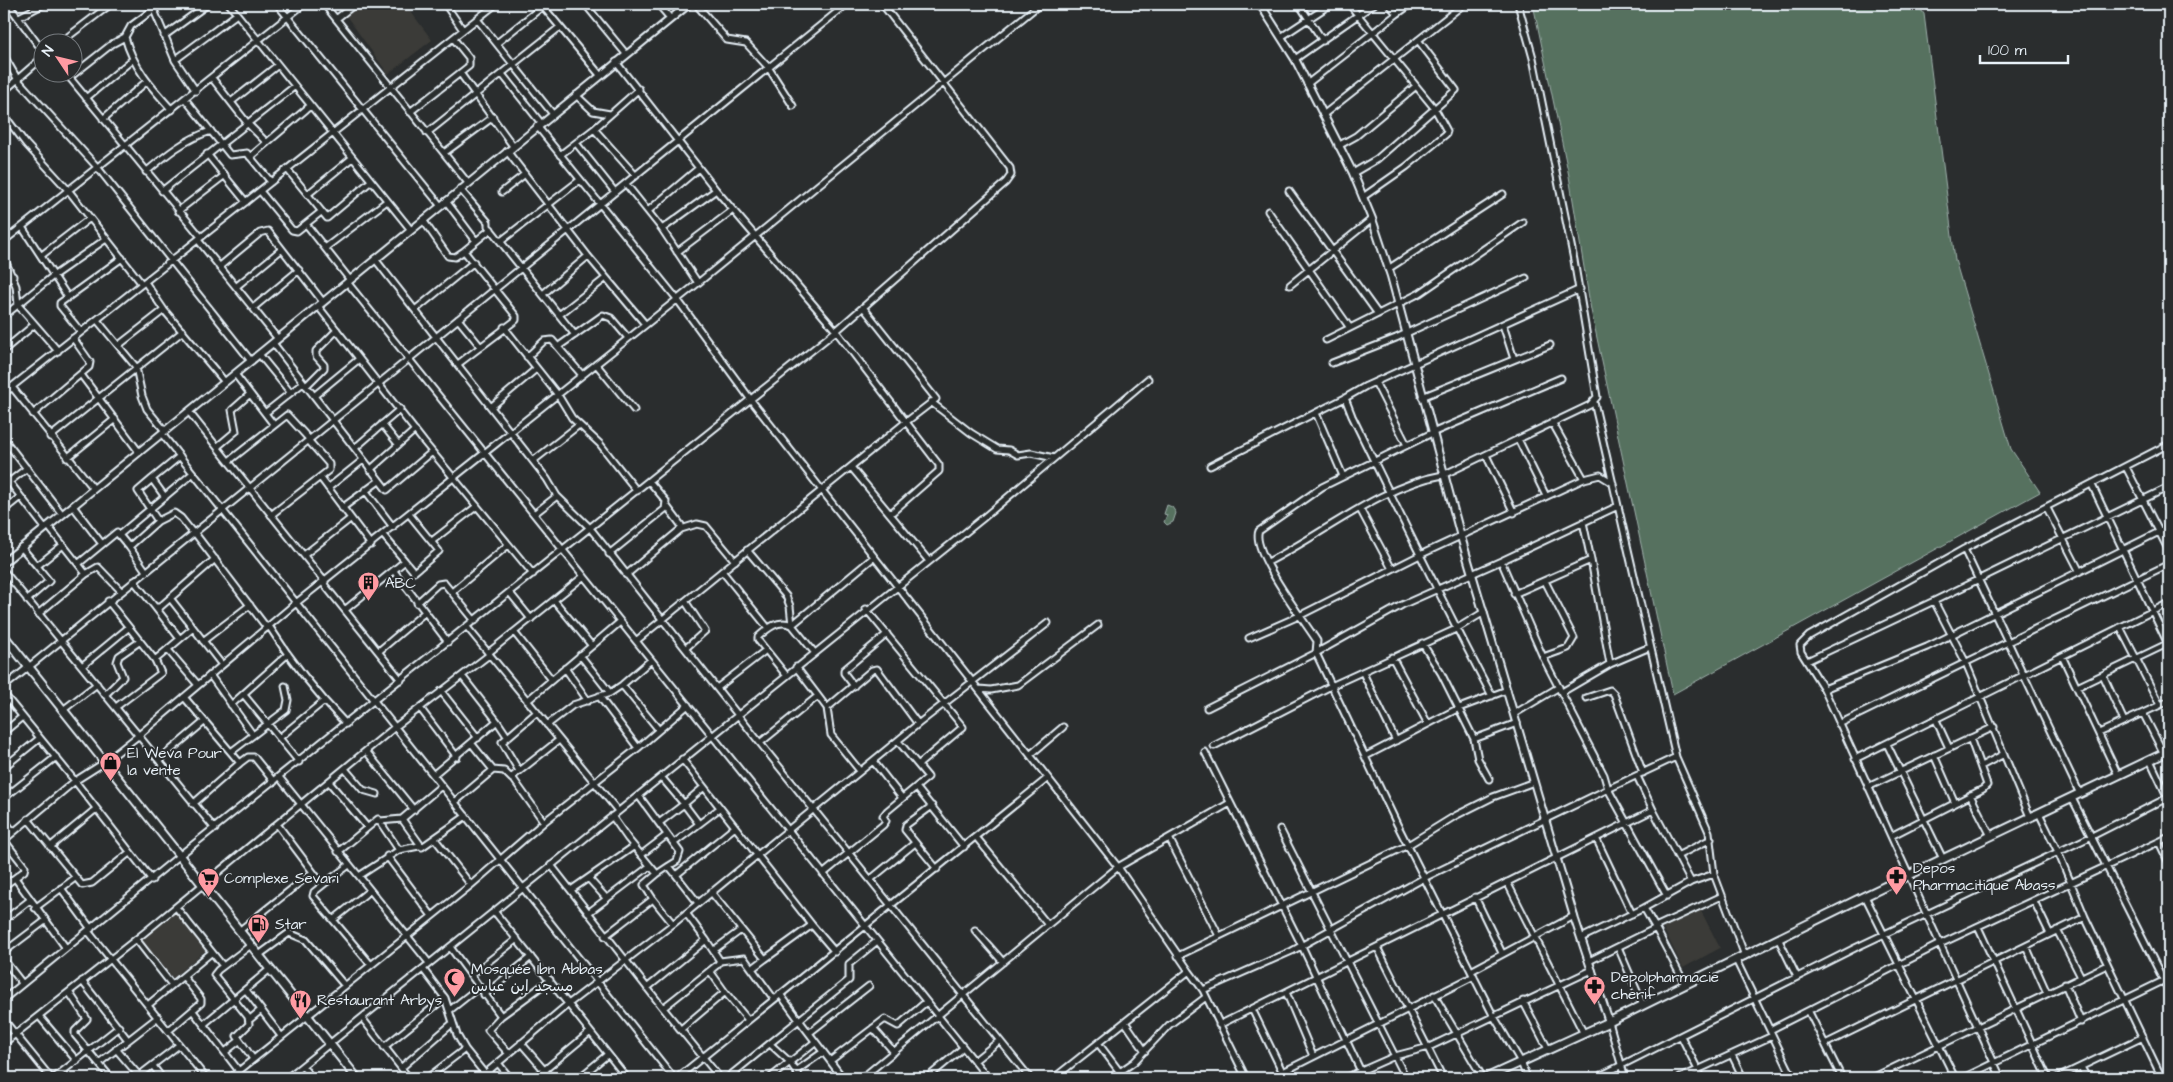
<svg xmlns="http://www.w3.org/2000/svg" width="2173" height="1082" font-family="'Architects Daughter','Playpen Sans Arabic',sans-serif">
  <rect width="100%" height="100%" fill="#2a2d2e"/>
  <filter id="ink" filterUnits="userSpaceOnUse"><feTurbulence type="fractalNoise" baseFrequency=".02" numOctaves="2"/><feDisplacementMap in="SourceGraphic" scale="10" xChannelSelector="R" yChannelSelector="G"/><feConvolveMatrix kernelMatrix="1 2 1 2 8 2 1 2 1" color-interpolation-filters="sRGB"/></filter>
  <g filter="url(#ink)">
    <!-- built -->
    <path fill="#3b3b37" d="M357,4H405L432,40L388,74L345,14Z
      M1700,909L1720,948L1683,968L1663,928Z
      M176,910L208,948L173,978L141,939Z"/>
    <!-- grass -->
    <path fill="#56715f" stroke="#9fb1ac" d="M1533,4H1917L1924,14L1955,260L2011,449L2040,492L1673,694L1591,310L1569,176Z
      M1167,505L1172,507L1176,513L1173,522L1167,525L1164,522L1167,515L1164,514Z"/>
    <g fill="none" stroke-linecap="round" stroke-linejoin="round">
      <defs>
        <path id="minor" d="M8,4L42,50
          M148,4L154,10L175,60L196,91
          M161,4L131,26L125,37C133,67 151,87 172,110
          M229,4L411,230
          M277,4L440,205
          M324,4L468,183
          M445,4L463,30
          M541,4L600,75
          M585,4L626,54
          M658,4L670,18
          M696,4L727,40L746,43L768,67L793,106
          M1299,4L1323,41
          M1349,4L1435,109L1447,131L1446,134L1406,167L1363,197
          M1397,14L1411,4
          M19,17L44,4
          M336,19L355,4
          M477,19L552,113
          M164,36L208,4
          M1281,37L1331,4
          M61,42L111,4
          M497,43L543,6
          M4,56L18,80L98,168L251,361
          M1295,59L1374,4
          M175,60L237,14
          M616,62L716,190L836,331L906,422L636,641
          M65,72L201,237
          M460,73L513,146
          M502,74L541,123
          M69,78L112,44L125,37
          M212,78L248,124L266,142
          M1307,84L1397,14L1389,4
          M4,91L42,58
          M576,95L593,111L610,114
          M86,98L132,60
          M185,99L230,155L247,153L271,182
          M231,102L278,65
          M410,112L469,66V58L453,38
          M4,115L26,144L69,191L142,284
          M1323,115L1464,4
          M103,119L146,82
          M537,126L677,299L751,400L1118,867L1189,971L1054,1078
          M594,129L636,176
          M427,133L560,27
          M576,143L615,192
          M1338,146L1356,136L1416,86
          M507,151L588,256L645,324
          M444,153L493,117
          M207,154L246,202
          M560,155L594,129L639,89
          M250,157L310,106
          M287,169L327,218L371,181
          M146,172C166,155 185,139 211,131
          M1353,173L1377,159L1456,90L1418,40
          M626,184L662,229L698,283
          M460,189L488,222V226L575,335
          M162,191L295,86
          M260,191L292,230L297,231L321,212
          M1289,191L1378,314
          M502,192L525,174
          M308,194L352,158
          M446,201L476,241
          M178,211L225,175
          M648,211L699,168
          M1268,211L1350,328
          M423,220L448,256L455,257L464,251
          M306,224L350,280
          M22,227L67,296
          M662,229L716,190
          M198,240L278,339
          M4,241L304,4
          M501,241L580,180
          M325,248L387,201
          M677,252L733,210
          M42,255L90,218
          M4,258L16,286L18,305L58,351
          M375,259L547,479L557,496L534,514
          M219,267L260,233L268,231L323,302
          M1388,269L1503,194
          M145,282L164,310L225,382
          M347,282L988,1078
          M4,283L13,276
          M1290,285L1372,219
          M237,286L282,249
          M543,294L588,256
          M318,306L424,442L533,574
          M863,307L936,399L906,422L939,465V471L890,514
          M253,308L299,270
          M415,310L474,262
          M559,315L606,278
          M4,316L53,276L106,239
          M458,319L480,346
          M97,320L136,367L142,396L147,409L165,431
          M1503,325L1514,359
          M504,327L558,395L572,418L600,444L637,491
          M81,332L60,306V303L122,258
          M1326,340L1420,293L1523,222
          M273,343L387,490L432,452
          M119,345L164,310
          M559,346L603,315L611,318L628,338
          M4,350L34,325
          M259,354L290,392
          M527,357L544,341L552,340L582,375
          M1332,363L1396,338L1526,278
          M458,364L516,320V316L464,251L491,229
          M596,364L634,410
          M235,374L274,425
          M82,376L139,452
          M4,381L10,389
          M1375,382L1407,445
          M306,386L324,368V365L316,356V351L337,330
          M12,387L94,489
          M4,393L496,4
          M314,396L359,359
          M1422,397L1550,345
          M931,402L971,433L997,449L1009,450L1018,455L1031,453L1054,458
          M1594,402L1676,757L1608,789L1667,896
          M491,407L536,369
          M189,412L325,582
          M265,413L303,383
          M1316,413L1343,476
          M33,414L89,367L90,362L73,338
          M1552,422L1584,479
          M382,424L398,444
          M162,434L674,1078
          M50,437L183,331
          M4,439L62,514
          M1518,439L1546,496
          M308,440L329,464V470L320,477
          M217,447L236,431L232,410L250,394
          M355,448L400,409
          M1486,455L1514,513
          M67,458L115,419
          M229,461L287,415L309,439
          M533,461L579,425
          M1210,466L1345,398
          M851,467L928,560
          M2126,467L2169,551
          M370,470L415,430
          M4,475L45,528
          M152,479L180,456
          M9,482L27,468
          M2092,485L2169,646
          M328,488L363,460
          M365,490L393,527
          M557,496L590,528L760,743L818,696L796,667
          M73,506L102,544
          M342,508L379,481
          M2047,508L2079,570
          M1360,509L1392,569
          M4,510L20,497
          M271,515L320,477L371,545
          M158,521L138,491L152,479L165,497
          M48,526L86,574L98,567L121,591
          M681,529L697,524L706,526L735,561
          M194,532L267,628
          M119,535L129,547
          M432,541L477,506
          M21,547L37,566
          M1964,549L1809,636L1800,645L1801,652L1824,689L2001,1078
          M747,550L786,596L790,606L792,625L814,652
          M609,554L665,509L666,501L649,481
          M304,555L350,519
          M1591,560L1610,664
          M405,561L414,572L439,551L409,514
          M1268,562C1325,533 1380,486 1443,475L1590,405L1597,397L1574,260L1533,58L1518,4
          M78,564L117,532L119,535L193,473
          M4,571L215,829
          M146,571L129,547L158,521L174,513L181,518L193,533
          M394,571L448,642
          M722,571L768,628
          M626,575L681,529V525L666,505
          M134,581L155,607H160L215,559
          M323,583L401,680
          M452,592L508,545
          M510,593L531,619
          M1514,594L1591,560L1583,522
          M170,598L222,665
          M27,600L49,581L37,566L63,545
          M554,600L592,646
          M108,601L155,660
          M685,601L705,631L686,648
          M417,603L438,584L444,583L475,621
          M155,607L180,639
          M346,609L405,561L383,535
          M866,609L963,727L918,765
          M38,614L86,574
          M269,626C291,661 317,694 346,724
          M467,627L618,811
          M2120,627L2160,705
          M514,632L552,680
          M1249,638L1299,616L1422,554L1584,479L1600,475L1613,483
          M203,641L250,605
          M1422,643L1441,673L1474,739L1517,723
          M168,650L198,685
          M379,651L424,613
          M488,653L584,576
          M580,655L610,693
          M2062,656L2118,775
          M1392,657L1428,724
          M1543,657L1568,648L1574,638L1545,581
          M1807,661L1934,601
          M82,666L128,628
          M565,668L588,701
          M1363,673L1396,741
          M210,675L253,735
          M786,675L758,640V637C768,628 778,619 792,625L874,557
          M2103,675L2124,721
          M622,685L659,730
          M854,686L844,673V670L887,634
          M4,687L847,4
          M2077,687L2169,643
          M717,688L766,650
          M979,689L991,690L1018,685L1098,625
          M1824,689L1927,647L2169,527
          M441,691L478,738
          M1562,692L1610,664L1650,647
          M4,694L75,781L152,880
          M105,695L123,677L117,662L119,656L139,642
          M244,695L299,762
          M599,696L638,748
          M818,696L827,708L872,670L877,669L918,724
          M1492,696C1443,604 1398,510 1352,416L1345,398L1366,386L1580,289
          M184,697L240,763L193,804
          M1586,698L1610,690L1614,694L1643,773
          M527,701L620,622
          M231,705L288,654
          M116,707L161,673L155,660L193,628
          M420,708L457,757
          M827,708L831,735L860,771
          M1207,708L1316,653L1317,641C1305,622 1250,550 1259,531L1322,487L1432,433L1561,378
          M63,710L97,684
          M2143,713L2164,754
          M1514,714L1559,687
          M1936,720L1949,748
          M497,721L507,736
          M1839,724L2169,564
          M547,725L573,705L610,693L622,685L651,660
          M4,732L22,717
          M2099,733L2169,701
          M279,738L324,701
          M1474,739L1478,759L1489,779
          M760,743L1030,1078
          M472,744L493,770
          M1887,744L1943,859
          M1214,746L1331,686L1456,629L1484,612
          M366,751L414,810
          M231,752L286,710L288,700L285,686
          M1205,752L1301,944L1364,1078
          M1030,755L1063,727
          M1934,755L1955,803
          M1366,756L1459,708L1507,690
          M1676,757L1709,832L1714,874
          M682,759L704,787L684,804L699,824
          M1855,759L2169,603
          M159,760L204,722
          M2150,760L2169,800
          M873,761L902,798
          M240,763L248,757H254L274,782
          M1981,766L2004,754
          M4,767L40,738
          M345,769L363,790L377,794
          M519,771L502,742L537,712
          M433,775L497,721L462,676
          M279,777L429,963
          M329,782L367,827
          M704,787L812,925L765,959L711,892
          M916,787L964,847
          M1868,787L1994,727
          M2080,794L1964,549L2169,444
          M1970,795L1991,836
          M639,796L680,852L677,861L669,866
          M4,798L56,757
          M2072,798L2169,991
          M455,802L493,770L504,771L512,779
          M932,806L906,825L905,830L937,869
          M1653,810L1691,882
          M2039,813L2058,852L2085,917L2162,1078
          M612,816L628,839L657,874L669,866L698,903
          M2030,817L1966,663L1934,601L2169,487
          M4,819L13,832
          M28,819L82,885L92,883L129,853
          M402,819L422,847L466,816
          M380,821L402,819L441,786
          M544,822L512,777L559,740
          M659,823L684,804L662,778
          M277,824L319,880L324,884L349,865
          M1280,829L1406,1078
          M1891,836L1983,789L1987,785L1970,738
          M976,837L1048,925
          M1169,838L1219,936
          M1596,838L1632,914
          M435,839L471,885
          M4,840L75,781L105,762L139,735L296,603L698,283L1040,4
          M4,840L25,867L24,871L4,886
          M2159,842L2169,863
          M674,843L720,808
          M50,847L96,809
          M338,852L378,819L399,850
          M641,855L667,835
          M387,856L432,916
          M1677,856L1711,839
          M551,865L663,1008
          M823,874L883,825L886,821L883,816L887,811L928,777L898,741
          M676,875L735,827
          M359,876L399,850L419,846
          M15,878L66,948
          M589,879L607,899
          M871,879L915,843
          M1507,882L1584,1034
          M324,884L314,892L313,896L371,965
          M61,888L91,929
          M571,890L633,847
          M1865,896L1955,1078
          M1475,897L1502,953
          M653,899L673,924
          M2034,901L2050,934
          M176,907L223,966
          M35,908L75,878
          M494,911L627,1078
          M588,913L650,866
          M4,920L30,900
          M333,920L370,890
          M812,925L835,952
          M1978,927L2048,1078
          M975,930L1003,962
          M2057,930L2081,977
          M88,931L206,1078
          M239,931L313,872
          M605,936L653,899L644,885L657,874
          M1581,938L1644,908L1691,882L1714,874L1745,956
          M136,939L172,985
          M706,940L720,961L717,965L663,1008L720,1078
          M1779,940L1797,977
          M251,945L218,970L214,975L248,1017L249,1024L237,1036L253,1059
          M2026,946L2047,993
          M450,947L501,1016L550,980
          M1377,947L1443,1078
          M1618,947L1643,1005
          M714,950L741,930
          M4,952L45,921
          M259,955L289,933L306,940L345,986
          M1178,956L1408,845L1455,816L1493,797L1534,782
          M4,960L22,983
          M1736,960L1793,1078
          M720,961L744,958L774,999
          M1589,961L1654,929L1655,927L1644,908
          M753,968L765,959
          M423,969L445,998L457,1035L465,1049
          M1189,971L1203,990L1246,1078
          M1471,971L1574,916
          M471,975L517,939
          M183,976L212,952
          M82,981L128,1040
          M1685,984L1655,927L1722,896
          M2065,984L2081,1022
          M647,988L706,940L686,913
          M246,990L281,1036
          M1203,990L1292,951L1426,877L1608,789L1604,775L1543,657L1501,561
          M69,992L87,1019L75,1031V1035L111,1078
          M725,992L748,1020
          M1286,992L1313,1056
          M780,994L799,1020L849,980V964L876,942
          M484,995L531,957
          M1434,995L1483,1078
          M4,999L179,856L836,331L1006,182L1011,175L1010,168L882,4
          M1523,1001L1548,1049
          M148,1005L183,976L201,999V1003L168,1031
          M1252,1009L1282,1071
          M450,1010L479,987
          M193,1011L239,1071
          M1809,1012L1842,1078
          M39,1016L77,1061
          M501,1016L488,1030L509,1054
          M362,1018L409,1078
          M4,1020L51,1078
          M249,1020L261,1010
          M1125,1022L1145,1051
          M1609,1022L1625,1078
          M204,1024L270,969
          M1219,1025L1653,810L1637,776
          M873,1028L894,1052
          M680,1030L725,992L710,971
          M1770,1030L1940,944L2169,837
          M809,1033L869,986
          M1681,1036L1702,1078
          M4,1043L144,933L395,727L489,655
          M521,1043L551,1078
          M1098,1043L1119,1071
          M770,1044L790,1062L800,1078
          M1825,1044L2085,917
          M384,1047L445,998
          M116,1049L141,1078
          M225,1052L239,1041
          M1732,1055L1743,1078
          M830,1061L885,1019L898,1026L926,1002
          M974,1061L999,1041
          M99,1063L158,1017
          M498,1063L510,1078
          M153,1066L162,1078
          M302,1066L312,1078
          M402,1067L453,1023
          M2081,1067L2087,1078
          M796,1071L823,1052
          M54,1078L119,1027
          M136,1078L179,1045
          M230,1078L471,885L544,822L638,748L688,705
          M287,1078L982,519L1148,379
          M427,1078L465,1049L485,1074
          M480,1078L567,1005L673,924L918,724L1048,623
          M535,1078L589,1033
          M579,1078L607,1055
          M677,1078L1048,778
          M727,1078L799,1020L843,1078
          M770,1078L815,1042
          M862,1078L1118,867L1230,803
          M927,1078L963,1048
          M1111,1078L1134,1062L1169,1025L1206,997
          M1271,1078L1474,976
          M1345,1078L1395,1056L1429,1047L1592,970
          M1527,1078L1521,1062L1493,1015L1397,824L1316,653L1402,605L1501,561L1618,506
          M1596,1078L1855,948L2092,836L2169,797
          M1680,1078L1772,1036
          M1872,1078L2107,965
          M1963,1078L2169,978
          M2057,1078L2143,1037"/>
        <path id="tertiary" d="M1260,4L1295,59L1353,173L1372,219L1391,276L1461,537L1575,920L1609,1022
          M4,562L689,4"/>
        <path id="secondary" d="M4,636L357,1078
          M1486,1078L1609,1022L1865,896L2169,751"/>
      </defs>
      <!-- minor casing -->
      <use href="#minor" stroke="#e8f1f8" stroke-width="9"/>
      <!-- tertiary casing -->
      <use href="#tertiary" stroke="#e8f1f8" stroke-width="10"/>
      <!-- secondary casing -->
      <use href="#secondary" stroke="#e8f1f8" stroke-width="11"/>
      <!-- minor -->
      <use href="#minor" stroke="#2a2d2e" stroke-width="5"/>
      <!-- tertiary -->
      <use href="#tertiary" stroke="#2a2d2e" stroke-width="6"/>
      <!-- secondary -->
      <use href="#secondary" stroke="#2a2d2e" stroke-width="7"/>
    </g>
  </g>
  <!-- icons -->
  <defs>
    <symbol id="building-pin" viewBox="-11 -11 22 30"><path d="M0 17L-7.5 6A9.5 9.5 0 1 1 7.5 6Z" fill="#ff9aa2" stroke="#2a2d2e"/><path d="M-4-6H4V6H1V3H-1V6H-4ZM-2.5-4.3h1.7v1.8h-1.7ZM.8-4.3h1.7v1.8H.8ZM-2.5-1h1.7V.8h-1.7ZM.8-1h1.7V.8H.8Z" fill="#111"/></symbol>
    <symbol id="shop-pin" viewBox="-11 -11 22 30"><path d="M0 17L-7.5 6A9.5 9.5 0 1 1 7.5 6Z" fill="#ff9aa2" stroke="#2a2d2e"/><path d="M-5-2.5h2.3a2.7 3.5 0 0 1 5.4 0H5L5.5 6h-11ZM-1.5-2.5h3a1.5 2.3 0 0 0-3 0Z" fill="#111"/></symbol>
    <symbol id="pharmacy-pin" viewBox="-11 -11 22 30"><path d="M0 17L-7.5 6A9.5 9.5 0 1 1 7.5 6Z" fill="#ff9aa2" stroke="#2a2d2e"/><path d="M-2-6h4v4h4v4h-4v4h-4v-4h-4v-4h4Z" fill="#111"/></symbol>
    <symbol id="supermarket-pin" viewBox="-11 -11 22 30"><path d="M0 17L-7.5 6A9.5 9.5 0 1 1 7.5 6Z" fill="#ff9aa2" stroke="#2a2d2e"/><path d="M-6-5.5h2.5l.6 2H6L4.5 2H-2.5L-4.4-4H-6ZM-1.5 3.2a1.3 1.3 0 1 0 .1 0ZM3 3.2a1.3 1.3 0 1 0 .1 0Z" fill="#111"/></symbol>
    <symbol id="fuel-pin" viewBox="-11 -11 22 30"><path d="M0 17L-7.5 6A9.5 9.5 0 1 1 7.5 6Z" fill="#ff9aa2" stroke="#2a2d2e"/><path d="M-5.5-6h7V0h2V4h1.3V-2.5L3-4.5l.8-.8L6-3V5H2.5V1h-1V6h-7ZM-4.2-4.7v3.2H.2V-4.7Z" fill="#111"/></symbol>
    <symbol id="mosque-pin" viewBox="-11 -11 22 30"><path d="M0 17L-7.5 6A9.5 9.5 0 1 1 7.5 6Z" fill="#ff9aa2" stroke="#2a2d2e"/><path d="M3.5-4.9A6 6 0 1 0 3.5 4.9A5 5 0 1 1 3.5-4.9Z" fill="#111"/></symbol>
    <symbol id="restaurant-pin" viewBox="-11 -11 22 30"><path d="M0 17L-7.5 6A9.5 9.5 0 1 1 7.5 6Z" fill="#ff9aa2" stroke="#2a2d2e"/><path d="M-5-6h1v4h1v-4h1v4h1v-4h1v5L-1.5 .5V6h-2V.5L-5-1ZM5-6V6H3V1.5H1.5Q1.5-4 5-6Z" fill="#111"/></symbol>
  </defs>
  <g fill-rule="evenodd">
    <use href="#building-pin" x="356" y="570" width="25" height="34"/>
    <use href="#shop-pin" x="98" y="750" width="25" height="34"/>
    <use href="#pharmacy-pin" x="1884" y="864" width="25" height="34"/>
    <use href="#supermarket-pin" x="196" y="866" width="25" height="34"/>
    <use href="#fuel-pin" x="246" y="912" width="25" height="34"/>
    <use href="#mosque-pin" x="442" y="966" width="25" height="34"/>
    <use href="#pharmacy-pin" x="1582" y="974" width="25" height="34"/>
    <use href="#restaurant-pin" x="288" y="988" width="25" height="34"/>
  </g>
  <g text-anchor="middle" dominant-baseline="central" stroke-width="4" stroke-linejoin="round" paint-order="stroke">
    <!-- poi labels -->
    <g font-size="15" fill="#e8f1f8" stroke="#2a2d2e" text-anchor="start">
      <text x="385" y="583">ABC</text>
      <text x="127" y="753">El Weva Pour<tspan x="127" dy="17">la vente</tspan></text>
      <text x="1913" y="868">Depos<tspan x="1913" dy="17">Pharmacitique Abass</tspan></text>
      <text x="224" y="878">Complexe Sevari</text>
      <text x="275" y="924">Star</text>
      <text x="471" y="969">Mosquée Ibn Abbas<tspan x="471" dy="17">مسجد ابن عباس</tspan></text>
      <text x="1611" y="977">Depolpharmacie<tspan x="1611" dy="17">cherif</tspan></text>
      <text x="317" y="1000">Restaurant Arbys</text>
    </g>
  </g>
  <!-- margin -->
  <rect width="2173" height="1082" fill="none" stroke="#2a2d2e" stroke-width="20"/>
  <rect x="10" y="10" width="2153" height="1062" fill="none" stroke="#e8f1f8" stroke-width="2" filter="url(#ink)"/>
  <!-- north arrow -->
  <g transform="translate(58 58) rotate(305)"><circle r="24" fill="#2a2d2e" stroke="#767b7f"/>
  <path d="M0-4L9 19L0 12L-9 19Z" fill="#ff9aa2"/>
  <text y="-8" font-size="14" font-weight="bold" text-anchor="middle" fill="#e8f1f8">N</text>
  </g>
  <!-- scale -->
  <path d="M1980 55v8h88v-8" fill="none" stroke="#e8f1f8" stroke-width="2.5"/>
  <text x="1988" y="55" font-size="15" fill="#e8f1f8" stroke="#2a2d2e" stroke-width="4" paint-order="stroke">100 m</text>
</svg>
